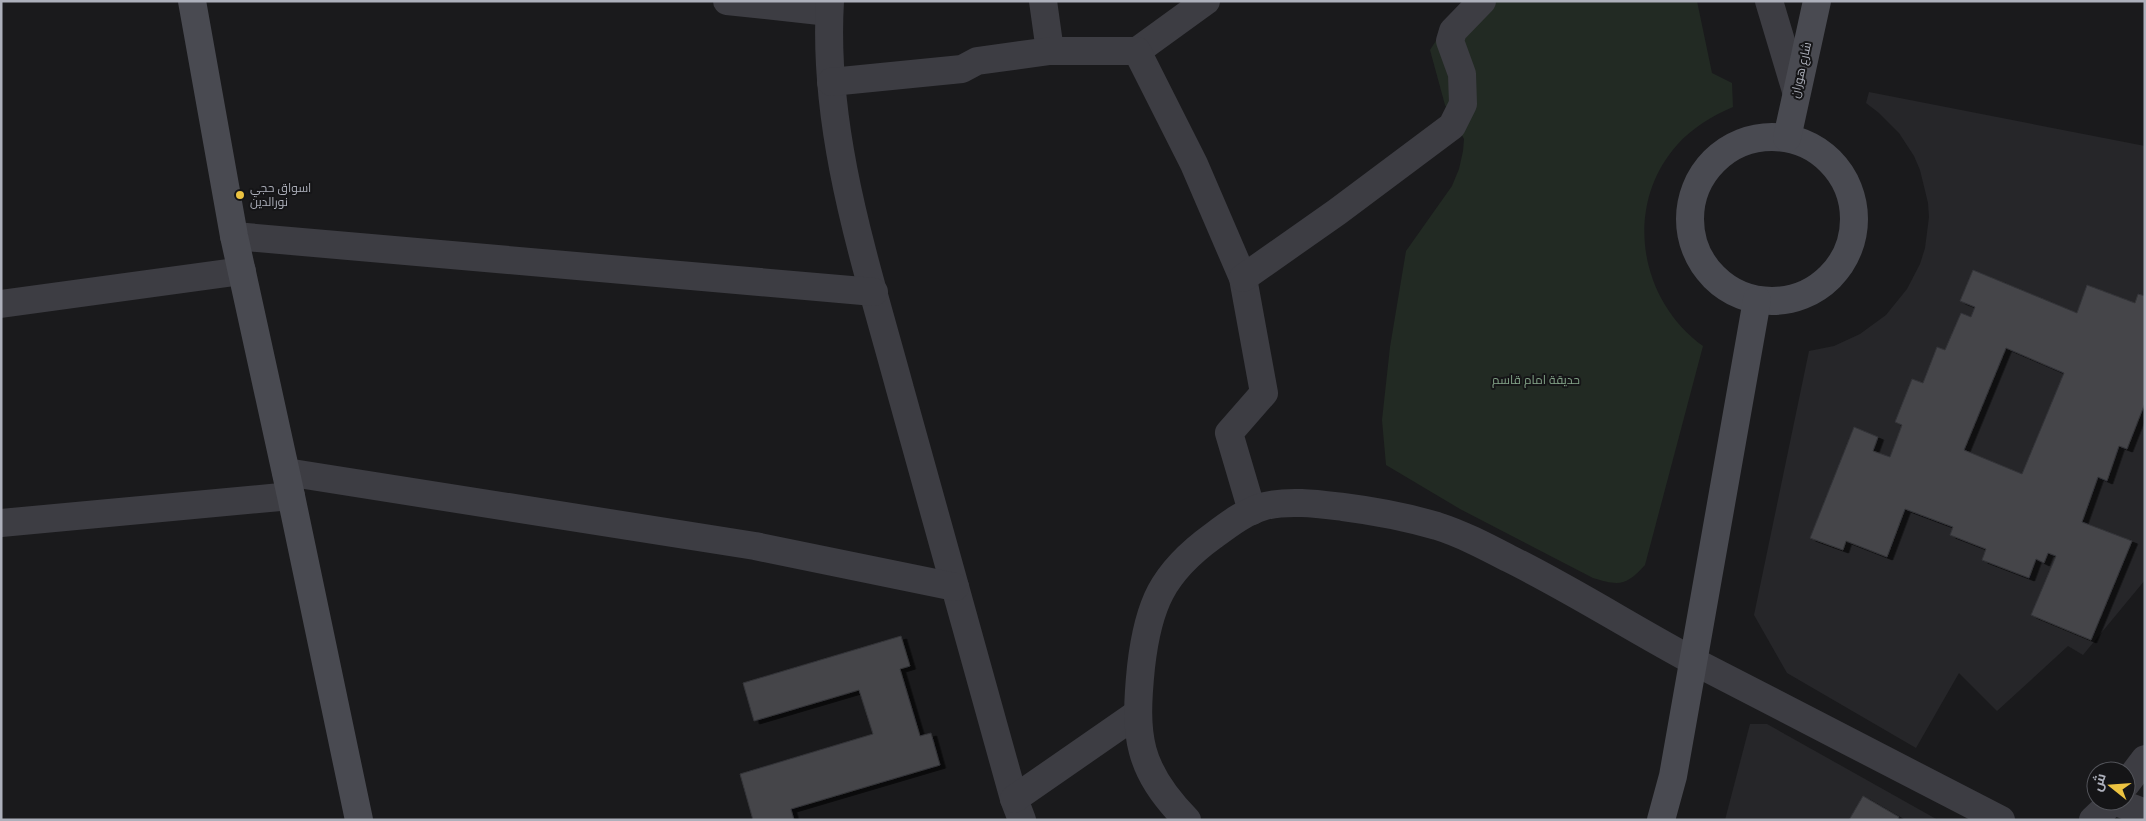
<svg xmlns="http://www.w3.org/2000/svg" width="2146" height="821" font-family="'Varela Round',Cairo,sans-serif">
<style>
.built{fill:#262629}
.green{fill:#222a23}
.building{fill:#444549;stroke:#343438;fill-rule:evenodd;filter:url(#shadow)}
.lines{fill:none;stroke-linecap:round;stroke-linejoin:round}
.street{stroke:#3d3d43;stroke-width:28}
.secondary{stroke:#494a51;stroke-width:28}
.poi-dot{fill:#ecc341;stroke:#151517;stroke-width:2}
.labels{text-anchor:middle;stroke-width:4;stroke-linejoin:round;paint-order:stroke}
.street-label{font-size:12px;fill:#adb0bb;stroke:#151517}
.poi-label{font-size:12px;fill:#adb0bb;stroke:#151517;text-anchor:start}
.park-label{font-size:12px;fill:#85a58a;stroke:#151517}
</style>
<defs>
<filter id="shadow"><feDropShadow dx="5.5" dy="3" stdDeviation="0" flood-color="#0009"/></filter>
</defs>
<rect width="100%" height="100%" fill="#1a1a1c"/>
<g class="built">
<path d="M1869,92L2145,146V580L2083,655L2068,646L1997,711L1959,673L1916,748L1787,673L1754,615L1809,351L1834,346L1860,334L1886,315L1907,289L1920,264L1925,248L1929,217L1928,203L1920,170L1914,156L1899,133L1879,113L1866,103Z"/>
<path d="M1750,724H1767L1938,820H1725Z"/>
</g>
<path class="green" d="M1465,1H1697L1712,73L1732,83L1733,107C1712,116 1692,128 1677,145C1623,206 1639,300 1703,346L1645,565C1626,586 1619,586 1593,578L1460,509L1386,465L1382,420L1390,347L1406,251L1452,186L1459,169L1463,151L1464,139L1445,105L1430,50L1453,14Z"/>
<g class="building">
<path d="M1973,270L2077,313L2087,285L2135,303L2138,294L2145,296V403L2127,449L2119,446L2107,481L2098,477L2082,522L2132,541L2091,640L2031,615L2056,556L2048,553L2044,563L2036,559L2029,578L1982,560L1986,549L1950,535L1953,527L1905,509L1887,557L1846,541L1843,550L1810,538L1854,427L1878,437L1873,451L1890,457L1902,425L1895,422L1912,379L1923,383L1937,347L1945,350L1961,313L1971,317L1975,307L1960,301ZM2006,348L2064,373L2022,474L1964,450Z"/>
<path d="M901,636L910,666L900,669L920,736L931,733L940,765L791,809L794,820H753L740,774L873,734L859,690L754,721L743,683Z"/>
<path d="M1863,796L1899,817L1897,820H1849Z"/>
</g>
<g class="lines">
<g class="street">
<path d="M727,1L829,12"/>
<path d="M830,1C822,134 866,263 900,389C938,526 976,663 1014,799L1022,820"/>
<path d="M1043,1L1050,51"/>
<path d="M1769,1L1796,91"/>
<path d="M1137,51L1206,1"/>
<path d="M831,82L962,69L977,61L1050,51H1137L1194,164L1243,278L1264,393L1229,433L1252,511"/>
<path d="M234,236L874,292"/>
<path d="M1243,278L1337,212L1452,126L1463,104L1462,74L1450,41L1453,31L1482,1"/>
<path d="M1,304L242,271"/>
<path d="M286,472L755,546L955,587"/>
<path d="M1,523L291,496"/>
<path d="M2126,784L2145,759"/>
<path d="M1014,799L1138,713"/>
<path d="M2114,801L2145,813"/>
<path d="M1187,820C1137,769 1134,736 1141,667C1148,605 1162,573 1213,536C1229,524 1246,511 1265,506C1290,500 1318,504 1343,507C1375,511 1406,517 1437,526C1462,534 1485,546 1508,558C1573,590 1633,629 1697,663C1798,716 1900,767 2001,820"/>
<path d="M2093,820L2113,801"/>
</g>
<g class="secondary">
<path d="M192,1L234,236L291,496L359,820"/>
<circle cx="1772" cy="219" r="82"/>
<path d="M1787,138L1817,1"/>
<path d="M1661,820L1673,776L1757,300"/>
</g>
</g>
<circle class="poi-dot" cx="240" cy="195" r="5"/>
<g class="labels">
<g class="street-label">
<text transform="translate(1801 70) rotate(-77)" y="4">شارع هوران</text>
</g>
<g class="poi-label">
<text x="250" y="192">اسواق حجي<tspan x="250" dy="14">نورالدين</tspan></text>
</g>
<g class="park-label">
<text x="1536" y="384">حديقة امام قاسم</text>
</g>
</g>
<rect width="2146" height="821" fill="none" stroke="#adb0bb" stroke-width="5"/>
<g transform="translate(2111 786) rotate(287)"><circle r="24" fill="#151517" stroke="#525359"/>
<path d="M0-4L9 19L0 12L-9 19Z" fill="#ecc341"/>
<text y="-8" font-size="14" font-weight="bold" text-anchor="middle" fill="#adb0bb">ش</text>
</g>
</svg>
